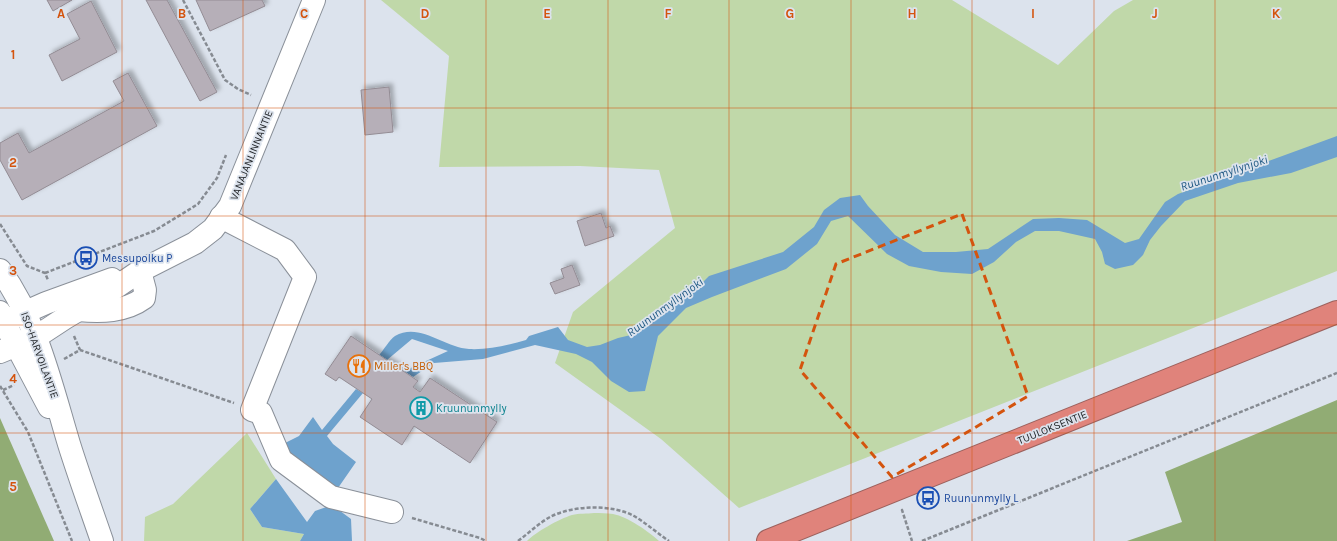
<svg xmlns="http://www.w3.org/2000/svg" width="1337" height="541" font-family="Karla,sans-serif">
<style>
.green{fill:#c0d8a9}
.forest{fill:#91ac74}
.water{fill:#6ea2cd}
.building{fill:#b6afb8;stroke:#938c94;filter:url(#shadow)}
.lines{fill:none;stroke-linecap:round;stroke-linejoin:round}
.minor-casing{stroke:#8a9099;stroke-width:24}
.highway-casing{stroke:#9c615d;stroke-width:24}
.path{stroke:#868b92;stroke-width:2.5;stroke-dasharray:4 2;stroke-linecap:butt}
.minor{stroke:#fff;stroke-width:22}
.highway{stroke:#e0837b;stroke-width:22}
.marked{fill:none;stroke:#d4540e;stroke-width:3;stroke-dasharray:8 5;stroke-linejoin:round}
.grid{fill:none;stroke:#d4540e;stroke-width:1;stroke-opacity:0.55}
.labels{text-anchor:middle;stroke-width:3.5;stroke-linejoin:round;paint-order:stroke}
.street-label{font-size:11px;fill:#1f2225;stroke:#dce3ed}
.transit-label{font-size:11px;fill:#164399;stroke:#dce3ed;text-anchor:start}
.food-label{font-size:11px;fill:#c56008;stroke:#dce3ed;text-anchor:start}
.culture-label{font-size:11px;fill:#0d838f;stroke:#dce3ed;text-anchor:start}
.water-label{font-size:12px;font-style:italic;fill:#1d5782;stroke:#dce3ed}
.grid-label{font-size:13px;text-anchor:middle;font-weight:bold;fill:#d4540e;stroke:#dce3ed;stroke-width:3.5;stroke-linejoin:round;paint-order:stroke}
</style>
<defs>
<filter id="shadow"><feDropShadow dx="3.5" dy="-3.5" stdDeviation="2" flood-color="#0004"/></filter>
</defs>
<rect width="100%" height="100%" fill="#dce3ed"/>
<g class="green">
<path d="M381,0H952L1058,65L1114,11L1133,0H1337V271L739,508L661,439L555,363L573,312L675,228L659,170L580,166L439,167L449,56Z"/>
<path d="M247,433L276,479L250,509L262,527L304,534L300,541H144L145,517L173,504Z"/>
<path d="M594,513C600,513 607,513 613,514C628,517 648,531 659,541H527C536,532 559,519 572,515C579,513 587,514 594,513Z"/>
</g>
<g class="forest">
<path d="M1337,400V541H1127L1182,522L1165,472Z"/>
<path d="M0,418L54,541H0Z"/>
</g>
<g class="water">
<path d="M1337,136V157L1291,173L1238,183L1185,201L1161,226L1150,240L1143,255L1133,265L1115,269L1105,264L1102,252L1095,239L1059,231H1035L1016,242L994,262L972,274L941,272L909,266L887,254L848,216L831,221L817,244L786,269L712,297L686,308L658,336L645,391L629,392L611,381L592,362L576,354L535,345L483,359L434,363L413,377L404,371L448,351L412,339L387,360L379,355C384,350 389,340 395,336C420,322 444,348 469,349C488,350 508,345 526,340L529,336L558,327L568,340L587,347L600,345L618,338L631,335L701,284L709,276L783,252L814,227L824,210L840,198L860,195L868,206L895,235L923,252H956L988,249L1033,219L1059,218L1087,220L1125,243L1139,239L1165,202L1178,194Z"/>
<path d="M356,389L363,393L327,436L333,444L356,462L338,488L286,451L285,443L299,436L313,417L322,430Z"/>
<path d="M276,479L307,522L315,511L332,505L351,519L352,541H300L304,534L262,527L250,509Z"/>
</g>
<g class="building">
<path d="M47,0H72L53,11Z"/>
<path d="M146,0H167L217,92L200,101Z"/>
<path d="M196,0H262L265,6L210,31Z"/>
<path d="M91,1L117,52L62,81L49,55L80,39L67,14Z"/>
<path d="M128,73L157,126L22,200L0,160V143L18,133L29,153L124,101L113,81Z"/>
<path d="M389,87L393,132L365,135L361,90Z"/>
<path d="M601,213L606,228L610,226L614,236L585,246L577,221Z"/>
<path d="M572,265L580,285L555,294L550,283L564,278L561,269Z"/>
<path d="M351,336L418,381L413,387L420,392L430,378L497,422L470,463L414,426L402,445L360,417L372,399L339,377L336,381L325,374Z"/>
</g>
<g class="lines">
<g class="minor-casing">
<g id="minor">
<path d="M221,217L285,250L305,277L252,410L261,413L281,460L331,497L392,512"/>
<path d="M0,270C37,321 51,384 69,444C79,476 91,509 102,541"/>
<path d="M78,310C101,312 125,312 144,298L145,290L140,271"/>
<path d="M0,312L4,322L49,407"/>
<path d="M12,318L46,303L112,279"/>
<path d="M0,352L36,337L65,318L112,290L140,271L195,243L213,229L230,206L314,0"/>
</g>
</g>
<g class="highway-casing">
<path id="highway" d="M768,541L1337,312"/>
</g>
<g class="path">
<path d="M183,0L225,80L238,89L251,95"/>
<path d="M0,224L27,266L45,273L48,280"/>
<path d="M45,273L154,231L182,214L198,204L217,178L226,155"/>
<path d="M74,336L80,350"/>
<path d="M64,359L80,350L234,403"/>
<path d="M0,386L28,432L72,541"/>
<path d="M3,390L14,385"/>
<path d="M903,510H902L912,541"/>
<path d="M412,518L480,538L486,541"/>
<path d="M518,541C529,533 539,523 550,517C573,505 612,504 634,516C646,523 657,533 669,541"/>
<path d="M922,541L1337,373"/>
</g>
<use href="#minor" class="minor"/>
<use href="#highway" class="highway"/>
</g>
<path class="marked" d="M962,214L1028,396L892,477L800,370L836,264Z"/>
<path class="grid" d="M122,0V541M243,0V541M365,0V541M486,0V541M608,0V541M729,0V541M851,0V541M972,0V541M1094,0V541M1215,0V541M0,108H1337M0,216H1337M0,325H1337M0,433H1337"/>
<defs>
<g id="bus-ring" transform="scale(1.15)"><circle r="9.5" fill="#dce3ed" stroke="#1a4fb4" stroke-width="1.5"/><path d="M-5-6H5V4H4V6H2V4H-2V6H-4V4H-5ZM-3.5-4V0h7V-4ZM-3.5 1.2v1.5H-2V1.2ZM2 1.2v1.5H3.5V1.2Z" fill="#1a4fb4"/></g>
<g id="restaurant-ring" transform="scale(1.15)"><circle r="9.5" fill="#dce3ed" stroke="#e8710a" stroke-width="1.5"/><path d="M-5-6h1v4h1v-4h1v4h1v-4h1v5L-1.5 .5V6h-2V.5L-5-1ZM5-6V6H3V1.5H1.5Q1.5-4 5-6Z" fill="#e8710a"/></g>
<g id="building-ring" transform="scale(1.15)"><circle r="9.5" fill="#dce3ed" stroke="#0f9aa8" stroke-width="1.5"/><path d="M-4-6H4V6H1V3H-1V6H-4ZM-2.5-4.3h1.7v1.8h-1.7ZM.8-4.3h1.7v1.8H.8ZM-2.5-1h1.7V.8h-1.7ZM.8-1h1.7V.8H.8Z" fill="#0f9aa8"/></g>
</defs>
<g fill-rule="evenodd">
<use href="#bus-ring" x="86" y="258"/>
<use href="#restaurant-ring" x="359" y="366"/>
<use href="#building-ring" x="421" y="408"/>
<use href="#bus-ring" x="928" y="498"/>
</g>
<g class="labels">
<g class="street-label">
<text transform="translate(251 155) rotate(-68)" y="4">VANAJANLINNANTIE</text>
<text transform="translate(40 355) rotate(70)" y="4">ISO-HARVOILANTIE</text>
<text transform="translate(1052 427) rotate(-22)" y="4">TUULOKSENTIE</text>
</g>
<g class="transit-label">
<text x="102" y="262">Messupolku P</text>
<text x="944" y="502">Ruununmylly L</text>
</g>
<g class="food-label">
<text x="374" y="370">Miller's BBQ</text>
</g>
<g class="culture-label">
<text x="436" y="412">Kruununmylly</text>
</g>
<g class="water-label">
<text transform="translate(1224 173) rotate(-18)" y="4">Ruununmyllynjoki</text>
<text transform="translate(665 307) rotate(-36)" y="4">Ruununmyllynjoki</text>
</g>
</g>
<g class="grid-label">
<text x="61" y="18">A</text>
<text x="182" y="18">B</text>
<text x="304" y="18">C</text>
<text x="425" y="18">D</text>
<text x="547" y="18">E</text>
<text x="668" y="18">F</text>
<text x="790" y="18">G</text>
<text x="912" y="18">H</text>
<text x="1033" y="18">I</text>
<text x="1155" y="18">J</text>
<text x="1276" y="18">K</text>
<text x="13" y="59">1</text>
<text x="13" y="167">2</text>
<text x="13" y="275">3</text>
<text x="13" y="383">4</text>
<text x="13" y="491">5</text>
</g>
</svg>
